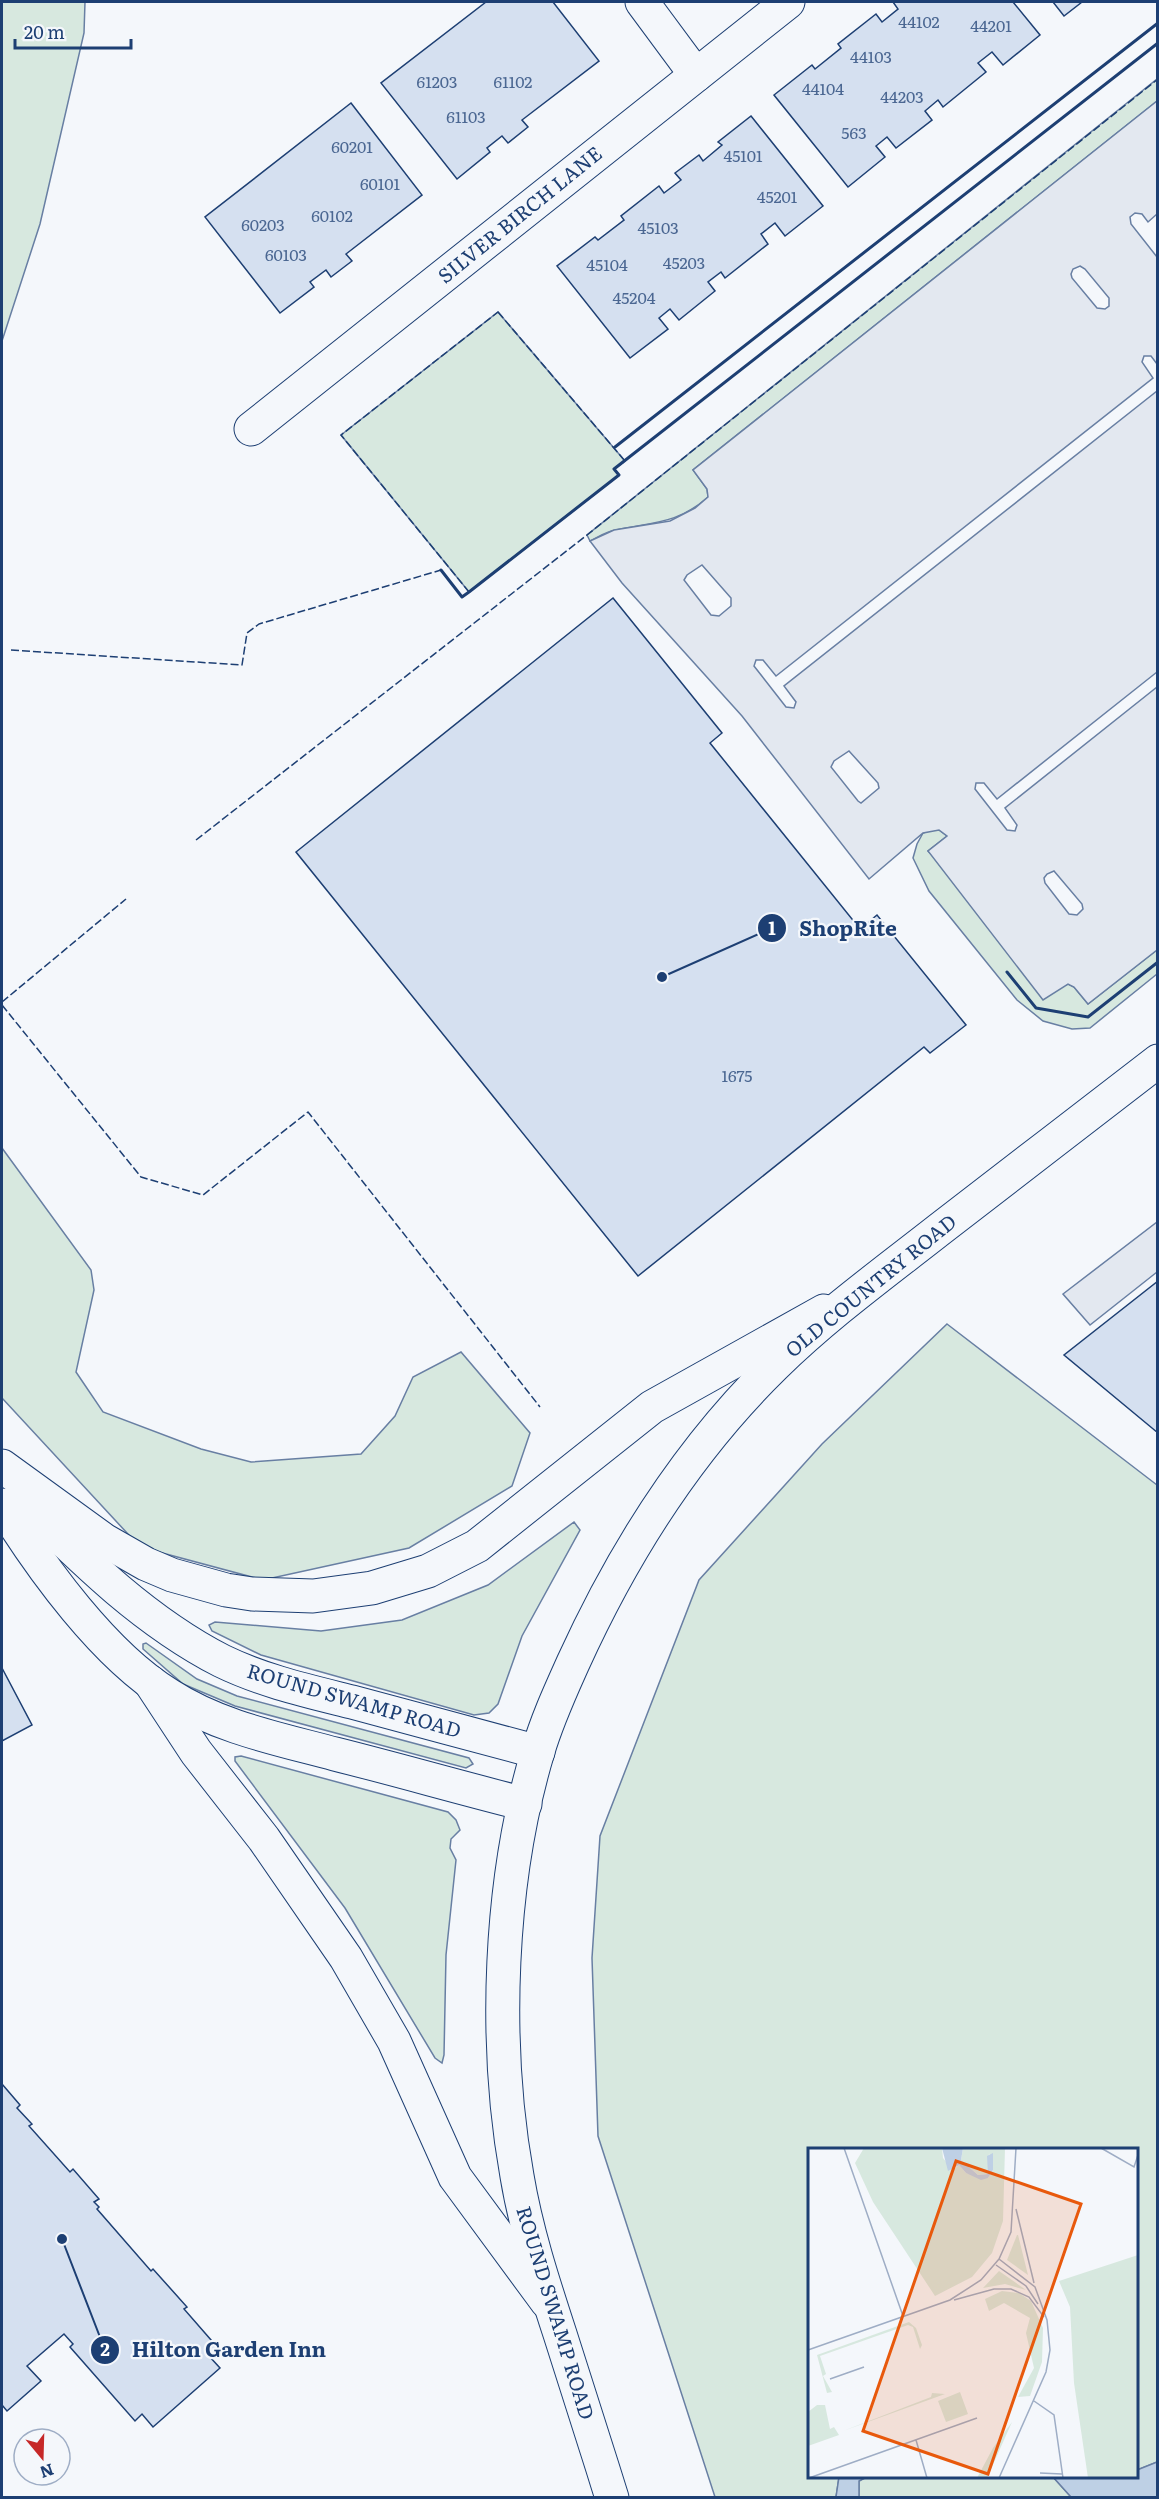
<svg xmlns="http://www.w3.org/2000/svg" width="1159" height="2499" font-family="Literata,serif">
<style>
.green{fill:#d7e8df;stroke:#687fa3;stroke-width:1.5}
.parking{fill:#e3e8f0;stroke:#687fa3;stroke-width:1.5;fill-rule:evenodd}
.water{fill:#bed0e5;stroke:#687fa3;stroke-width:1.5}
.building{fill:#d5e0f0;stroke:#1d3f73;stroke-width:1.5}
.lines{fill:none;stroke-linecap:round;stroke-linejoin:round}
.street-casing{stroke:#1d3f73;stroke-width:35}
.secondary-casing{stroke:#1d3f73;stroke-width:35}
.primary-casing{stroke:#1d3f73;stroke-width:35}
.street{stroke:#f4f7fb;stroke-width:33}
.secondary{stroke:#f4f7fb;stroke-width:33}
.primary{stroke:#f4f7fb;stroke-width:33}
.fence{stroke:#1d3f73;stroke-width:1.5;stroke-dasharray:8 3;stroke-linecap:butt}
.wall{stroke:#1d3f73;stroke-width:3}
.labels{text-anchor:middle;stroke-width:4.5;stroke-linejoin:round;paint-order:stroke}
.number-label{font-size:16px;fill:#4b6792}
.street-label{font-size:20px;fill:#1d3f73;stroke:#f4f7fb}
.inset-road{fill:none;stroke:#9eadc5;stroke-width:1.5}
.view{fill:#e8590c;fill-opacity:0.15;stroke:#e8590c;stroke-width:3}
.inset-edge{fill:none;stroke:#1d3f73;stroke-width:3}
.leader{fill:none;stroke:#1d3f73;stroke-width:2}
.callout-dot{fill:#1d3f73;stroke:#f4f7fb;stroke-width:2}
.mark-label{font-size:18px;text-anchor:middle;font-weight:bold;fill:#fff}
.callout-label{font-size:21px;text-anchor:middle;font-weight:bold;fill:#1d3f73;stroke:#f4f7fb;stroke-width:4.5;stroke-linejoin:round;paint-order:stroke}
</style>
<rect width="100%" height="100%" fill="#f4f7fb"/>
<g class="green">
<path d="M2,2H85L84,33L40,224L2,341Z"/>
<path d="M1157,79V101L693,470L707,489L708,497C678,524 653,522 616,530C607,531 598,537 590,541L587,535Z"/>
<path d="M498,312L625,461L614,469L619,475L469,592L341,435Z"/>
<path d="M932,830H939L947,836L928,851L1063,986L1068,984L1074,987L1088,1004L1157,950V974L1090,1028L1072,1029L1043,1021L1017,1000L929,891L913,858L917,844L923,833Z"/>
<path d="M2,1148L91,1270L94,1290L76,1372L103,1412L201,1449L251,1462L361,1454L395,1416L413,1377L461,1352L530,1433L512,1486L409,1548L263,1580L140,1547L2,1398Z"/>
<path d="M947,1324L1157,1485V2462L1137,2470L1136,2150H810V2476L839,2477L836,2497H715L598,2136L592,1958L600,1836L699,1580L822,1444Z"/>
<path d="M574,1522L580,1530L522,1636L498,1704L489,1713L474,1715L261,1655L212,1631L209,1625L215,1622L321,1631L402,1620L488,1585Z"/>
<path d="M146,1643L197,1679L237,1696L469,1758L473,1764L466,1768L235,1706L183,1684L143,1649V1644Z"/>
<path d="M241,1756L448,1812L456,1820L460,1830L451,1839L450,1848L456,1860L446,1955L444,2055L442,2063L435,2058L345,1908L235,1761V1757Z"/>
<path d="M867,2476L1053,2477L1071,2497H859V2481Z"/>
</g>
<g class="parking">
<path d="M1157,101V214L1148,222L1142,214L1135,213L1130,217L1131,224L1157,257V364L1151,356H1144L1142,362L1153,378L776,676L763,660H756L754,666L786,707L794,708L796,702L784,686L1157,391V672L997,799L984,783H976L975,789L1007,830L1015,831L1017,825L1005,808L1157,687V950L1088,1004L1074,987L1068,984L1043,1000L928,851L947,836L939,830L923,833L869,879L742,716L622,583L590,541L614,530L670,521L695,508L708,497L707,489L693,470ZM1080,266L1085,269L1109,298V306L1105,309L1097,308L1072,278L1071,274L1073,269ZM702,565L731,598V606L719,616L711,615L684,580L687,575ZM849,751L878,783L879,788L861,803L858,801L831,767L834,761ZM1054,871L1082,904L1083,909L1077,915L1069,914L1045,883L1044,878L1047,874Z"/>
<path d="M1157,1222V1272L1090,1325L1063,1294Z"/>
</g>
<g class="water">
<path d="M1157,2462V2497H1071L1053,2477L1136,2476L1137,2470Z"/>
<path d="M839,2477H867L859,2481V2497H836Z"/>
</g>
<g class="building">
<path d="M486,2H553L599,61L522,120L528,127L508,143L502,136L487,148L490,152L457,179L381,83Z"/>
<path d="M893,2H1013L1040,35L1003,65L992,52L978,63L986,72L943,107L938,100L925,111L932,120L896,148L887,137L876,146L885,157L848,187L774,95L812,65L815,69L841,48L838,44L876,14L882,22L898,9Z"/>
<path d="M1053,2H1082L1064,16Z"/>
<path d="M351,103L422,195L346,254L352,261L331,277L326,270L310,282L314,287L280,313L205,217Z"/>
<path d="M751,116L823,206L785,236L775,223L761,234L768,244L725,278L721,272L708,282L715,291L679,320L670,309L659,318L668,329L630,358L557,266L595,237L598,240L624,220L621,216L659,186L664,193L681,180L675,173L699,155L703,161L722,145L718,142Z"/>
<path d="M613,598L722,733L710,743L860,929L877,915L966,1025L930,1053L924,1047L638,1276L296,852Z"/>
<path d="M1158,1281V1433L1064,1355Z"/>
<path d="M2,1668L32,1725L2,1741Z"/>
<path d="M2,2084L20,2105L17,2108L32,2124L29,2126L70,2172L73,2169L99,2199L94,2202L99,2207L97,2209L151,2271L153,2269L187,2307L184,2309L218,2348L209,2356L220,2368L153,2427L142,2414L135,2421L70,2347L73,2344L64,2334L27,2366L41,2381L7,2411L2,2405Z"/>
</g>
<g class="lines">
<g class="street-casing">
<g id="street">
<path d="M642,2L696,75"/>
<path d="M251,429L788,2"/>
</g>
</g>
<g class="secondary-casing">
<g id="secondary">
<path d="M2,1466L104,1540L146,1564L172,1575L226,1590L252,1594L313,1596L372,1588L428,1571L477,1546L652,1407L824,1311"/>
<path d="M20,1498C82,1559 144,1621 222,1661C263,1681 308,1691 352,1702C414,1719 476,1735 538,1752"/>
<path d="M2,1505C42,1569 104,1655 169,1695C218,1727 279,1739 335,1754C399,1770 461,1788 525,1804"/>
<path d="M150,1682L196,1752L264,1839L346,1958L394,2041L455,2177L547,2302"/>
</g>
</g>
<g class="primary-casing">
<path id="primary" d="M612,2498C595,2443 577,2388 560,2334C543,2282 526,2230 517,2176C493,2042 499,1881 538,1751C547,1720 560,1692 573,1663C623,1553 688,1450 774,1366C826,1315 884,1273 940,1229C1013,1173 1085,1117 1158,1061"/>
</g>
<use href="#street" class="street"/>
<use href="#secondary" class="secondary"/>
<use href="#primary" class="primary"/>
<g class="fence">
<path d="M498,312L625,461L614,469L619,475L469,592L341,435Z"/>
<path d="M11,650L242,665L247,633L259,624L441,570"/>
<path d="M196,840L587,535L1158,79"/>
<path d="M2,1002L126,899"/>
<path d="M2,1005L141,1177L203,1195L308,1112L540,1407"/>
</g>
<g class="wall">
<path d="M615,447L1158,23"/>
<path d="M441,570L462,597L469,592L619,475L614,469L1158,43"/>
<path d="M1007,972L1036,1008L1088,1017L1158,962"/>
</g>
</g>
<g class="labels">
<g class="number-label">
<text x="919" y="28">44102</text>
<text x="991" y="32">44201</text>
<text x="871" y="63">44103</text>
<text x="437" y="88">61203</text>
<text x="513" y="88">61102</text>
<text x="823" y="95">44104</text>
<text x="902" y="103">44203</text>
<text x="466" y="123">61103</text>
<text x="854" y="139">563</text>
<text x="352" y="153">60201</text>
<text x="743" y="162">45101</text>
<text x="380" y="190">60101</text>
<text x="777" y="203">45201</text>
<text x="332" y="222">60102</text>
<text x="263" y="231">60203</text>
<text x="658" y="234">45103</text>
<text x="286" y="261">60103</text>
<text x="684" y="269">45203</text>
<text x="607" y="271">45104</text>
<text x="634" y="304">45204</text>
<text x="737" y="1082">1675</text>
</g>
<g class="street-label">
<text transform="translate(520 215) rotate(-39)" y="7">SILVER BIRCH LANE</text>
<text transform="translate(871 1286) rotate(-39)" y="7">OLD COUNTRY ROAD</text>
<text transform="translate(354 1701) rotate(16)" y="7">ROUND SWAMP ROAD</text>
<text transform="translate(555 2313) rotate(73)" y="7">ROUND SWAMP ROAD</text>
</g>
</g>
<g transform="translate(808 2148)">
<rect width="330" height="330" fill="#f4f7fb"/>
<path d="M56,0H134L135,10L145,22L151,17L158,25L180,30L185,22L181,5L180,26L170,27L153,12L155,0H197L195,73L184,105L164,129L127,148L65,54L47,15ZM209,87H210L220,127L199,112ZM330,107V330H280L266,235L262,159L251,133ZM191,123L218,142L197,136L175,140ZM194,143L211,145L223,153L235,180L234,214L222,248L210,249L226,220L218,185L222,170L196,155L181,163L177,151ZM101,174L108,180L114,197L112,201L105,179L100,177L12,208L18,226L15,228L24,244L19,245L9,207ZM152,244L160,266L138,274L130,253ZM124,245L137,246L35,283L123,249ZM9,257H17L22,281L26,279L31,287L0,298V264ZM204,274L179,330H169L185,300Z" fill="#d7e8df"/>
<path d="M134,0H155L153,12L170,27L180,26L179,8L185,5V22L180,30L173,32L158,25L151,17L140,23Z" fill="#bed0e5"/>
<path class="inset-road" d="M36,0L95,168M293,0L326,19L330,7M208,61L226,135M191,111L227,139L239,172L242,202L238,224L191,330M188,117L218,138L230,156M146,152L186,141H203L221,149L236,169M0,202L142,152L173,132L191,111L203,84L208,0M22,231L56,219M226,253L246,267L255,330M108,292L119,330M232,325L254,326M1,330L169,270"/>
<path class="view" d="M148,13L273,56L180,326L55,283Z"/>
<rect width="330" height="330" class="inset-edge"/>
</g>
<path class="leader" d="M662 977L772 928M62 2239L105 2350"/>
<g class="callout-dot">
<circle cx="662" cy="977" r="6"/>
<circle cx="62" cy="2239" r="6"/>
<circle cx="772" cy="928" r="15"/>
<circle cx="105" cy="2350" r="15"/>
</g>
<g class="mark-label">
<text x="772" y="935">1</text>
<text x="105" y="2356">2</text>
</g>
<g class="callout-label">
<text x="848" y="936">ShopRite</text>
<text x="229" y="2357">Hilton Garden Inn</text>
</g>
<rect width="1159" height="2499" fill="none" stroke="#1d3f73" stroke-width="6"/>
<g transform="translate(42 2457) rotate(161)"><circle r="28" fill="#f4f7fb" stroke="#9eadc5" stroke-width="1.5"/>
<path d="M0-4.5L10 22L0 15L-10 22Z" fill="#c62828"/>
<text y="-9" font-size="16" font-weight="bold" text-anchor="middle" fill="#1d3f73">N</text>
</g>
<path d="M15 39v9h116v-9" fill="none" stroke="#1d3f73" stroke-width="3"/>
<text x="24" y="39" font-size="18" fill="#1d3f73" stroke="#f4f7fb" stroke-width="4.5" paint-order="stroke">20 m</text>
</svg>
